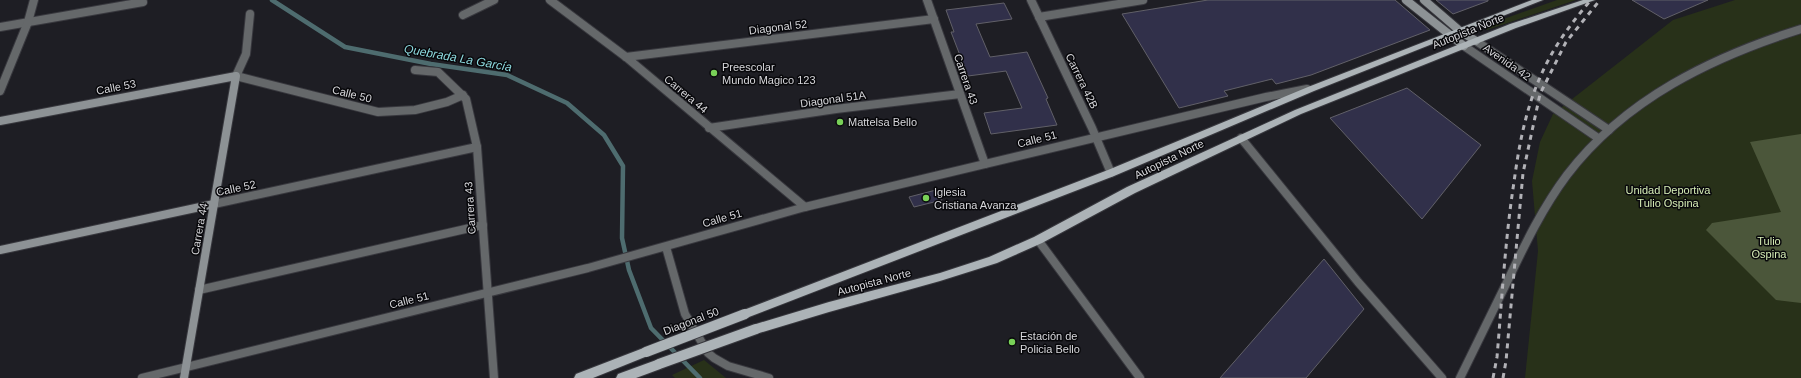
<svg xmlns="http://www.w3.org/2000/svg" width="1801" height="378" font-family="Helvetica,sans-serif">
<style>
.green{fill:#283119}
.forest{fill:#4b563a}
.lines{fill:none;stroke-linecap:round;stroke-linejoin:round}
.stream{stroke:#4e6c6f;stroke-width:4.5}
.building{fill:#31304a;stroke:#616068}
.street-casing{stroke:#38383e;stroke-width:10}
.secondary-casing{stroke:#38383e;stroke-width:10}
.primary-casing{stroke:#38383e;stroke-width:2}
.street{stroke:#65686a;stroke-width:8}
.secondary{stroke:#8d9295;stroke-width:8}
.primary{fill:#acb3b7;fill-rule:evenodd}
.rail{stroke:#b2b2b7;stroke-width:3;stroke-dasharray:5 5;stroke-linecap:butt}
.primary-bridge-casing{stroke:#38383e;stroke-width:12;stroke-linecap:butt}
.primary-bridge{stroke:#acb3b7;stroke-width:10}
.poi-dot{fill:#79d158;stroke:#08080b;stroke-width:1.5}
.labels{text-anchor:middle;stroke-width:3;stroke-linejoin:round;paint-order:stroke}
.street-label{font-size:11px;fill:#d7d7db;stroke:#08080b}
.poi-label{font-size:11px;fill:#d7d7db;stroke:#08080b;text-anchor:start}
.park-label{font-size:11px;fill:#d6edb6;stroke:#08080b}
.water-label{font-size:12px;font-style:italic;fill:#8ddadf;stroke:#08080b}
</style>
<rect width="100%" height="100%" fill="#1e1e24"/>
<g class="green">
<path d="M1557,0H1576L1487,30L1481,27Z"/>
<path d="M1735,0H1801V378H1525L1538,251L1532,181L1540,142L1553,114L1673,20Z"/>
<path d="M704,360L726,378H675L672,375Z"/>
</g>
<path class="forest" d="M1801,134V303L1776,300L1706,230L1712,223L1781,212L1750,142Z"/>
<g class="lines">
<path class="stream" d="M272,0L345,47L431,64L507,75L567,103L604,135L623,166L622,238L629,270L651,328L700,378"/>
</g>
<g class="building">
<path d="M1208,0H1395L1430,30L1311,75L1276,84L1272,79L1224,91L1228,96L1179,108L1122,14Z"/>
<path d="M1436,0H1488V1L1453,14Z"/>
<path d="M1632,0H1708L1664,19Z"/>
<path d="M1004,3L1012,19L976,24L990,57L1027,52L1048,98L1046,99L1057,125L991,134L984,113L1022,108L1006,71L968,76L951,32H954L946,10Z"/>
<path d="M1407,88L1481,145L1422,219L1330,118Z"/>
<path d="M936,190L942,200L914,207L909,197Z"/>
<path d="M1324,259L1364,309L1306,378H1220Z"/>
</g>
<g class="lines">
<g class="street-casing">
<g id="street">
<path d="M550,0L626,57L805,207"/>
<path d="M927,0L985,164"/>
<path d="M1031,0L1092,128L1111,173"/>
<path d="M250,14L246,54L236,76L378,112L415,110L447,102L463,95"/>
<path d="M463,15L494,0"/>
<path d="M1039,17L1143,0"/>
<path d="M0,27L143,2"/>
<path d="M1476,41L1609,130"/>
<path d="M1464,46L1598,138"/>
<path d="M626,57L934,19"/>
<path d="M415,70L438,72L466,99L477,147L494,378"/>
<path d="M0,91L28,22L34,0"/>
<path d="M709,128L836,109L960,94"/>
<path d="M1241,138L1358,282L1442,378"/>
<path d="M214,204L477,147"/>
<path d="M1038,240L1140,378"/>
<path d="M666,247L685,314L708,353L714,358L728,366L769,378"/>
<path d="M199,290L483,225"/>
<path d="M142,378L588,268L805,207L1266,97L1307,89"/>
<path d="M1460,378C1476,345 1492,313 1508,280C1525,244 1543,207 1567,175C1625,99 1712,57 1801,29"/>
</g>
</g>
<g class="secondary-casing">
<g id="secondary">
<path d="M1406,0L1464,46"/>
<path d="M1424,0L1460,31L1476,41"/>
<path d="M0,121L236,76L184,378"/>
<path d="M0,250L214,204"/>
</g>
</g>
<g class="primary-casing">
<g id="primary">
<path d="M1532,0H1543L1314,91L1114,176L749,317L745,319L741,317L739,314L741,311L1108,170L1308,87Z"/>
<path d="M1583,0H1595L1516,28L1301,114L1135,193L1042,243L997,263L940,281L829,312L756,334L752,332L750,329L752,326L756,324L829,302L940,273L989,257L1034,237L1127,187L1295,110L1510,24Z"/>
<path d="M646,347L650,349L652,352L650,355L593,378H574L576,374Z"/>
<path d="M659,359L663,360L665,364L663,368L636,378H616L618,374Z"/>
</g>
</g>
<use href="#street" class="street"/>
<use href="#secondary" class="secondary"/>
<use href="#primary" class="primary"/>
<g class="rail">
<path d="M1493,378L1497,357C1502,299 1505,240 1514,182C1519,145 1526,107 1542,73C1554,46 1572,22 1591,0"/>
<path d="M1503,378L1506,361L1523,173L1540,94L1566,42L1600,0"/>
</g>
<g class="primary-bridge-casing">
<g id="primary-bridge">
<path d="M646,352L745,314"/>
<path d="M659,364L756,329"/>
</g>
</g>
<use href="#primary-bridge" class="primary-bridge"/>
</g>
<g class="poi-dot">
<circle cx="714" cy="73" r="4"/>
<circle cx="840" cy="122" r="4"/>
<circle cx="926" cy="198" r="4"/>
<circle cx="1012" cy="342" r="4"/>
</g>
<g class="labels">
<g class="street-label">
<text transform="translate(778 27) rotate(-7)" y="4">Diagonal 52</text>
<text transform="translate(1468 31) rotate(-22)" y="4">Autopista Norte</text>
<text transform="translate(1507 62) rotate(35)" y="4">Avenida 42</text>
<text transform="translate(966 79) rotate(71)" y="4">Carrera 43</text>
<text transform="translate(1082 81) rotate(64)" y="4">Carrera 42B</text>
<text transform="translate(116 87) rotate(-11)" y="4">Calle 53</text>
<text transform="translate(352 94) rotate(14)" y="4">Calle 50</text>
<text transform="translate(686 94) rotate(40)" y="4">Carrera 44</text>
<text transform="translate(833 99) rotate(-8)" y="4">Diagonal 51A</text>
<text transform="translate(1037 139) rotate(-14)" y="4">Calle 51</text>
<text transform="translate(1169 159) rotate(-26)" y="4">Autopista Norte</text>
<text transform="translate(236 188) rotate(-12)" y="4">Calle 52</text>
<text transform="translate(470 208) rotate(-94)" y="4">Carrera 43</text>
<text transform="translate(722 218) rotate(-16)" y="4">Calle 51</text>
<text transform="translate(199 229) rotate(-80)" y="4">Carrera 44</text>
<text transform="translate(874 282) rotate(-15)" y="4">Autopista Norte</text>
<text transform="translate(409 300) rotate(-14)" y="4">Calle 51</text>
<text transform="translate(691 321) rotate(-21)" y="4">Diagonal 50</text>
</g>
<g class="poi-label">
<text x="722" y="71">Preescolar<tspan x="722" dy="13">Mundo Magico 123</tspan></text>
<text x="848" y="126">Mattelsa Bello</text>
<text x="934" y="196">Iglesia<tspan x="934" dy="13">Cristiana Avanza</tspan></text>
<text x="1020" y="340">Estación de<tspan x="1020" dy="13">Policia Bello</tspan></text>
</g>
<g class="park-label">
<text x="1668" y="194">Unidad Deportiva<tspan x="1668" dy="13">Tulio Ospina</tspan></text>
<text x="1769" y="245">Tulio<tspan x="1769" dy="13">Ospina</tspan></text>
</g>
<g class="water-label">
<text transform="translate(458 58) rotate(10)" y="4">Quebrada La García</text>
</g>
</g>
</svg>
